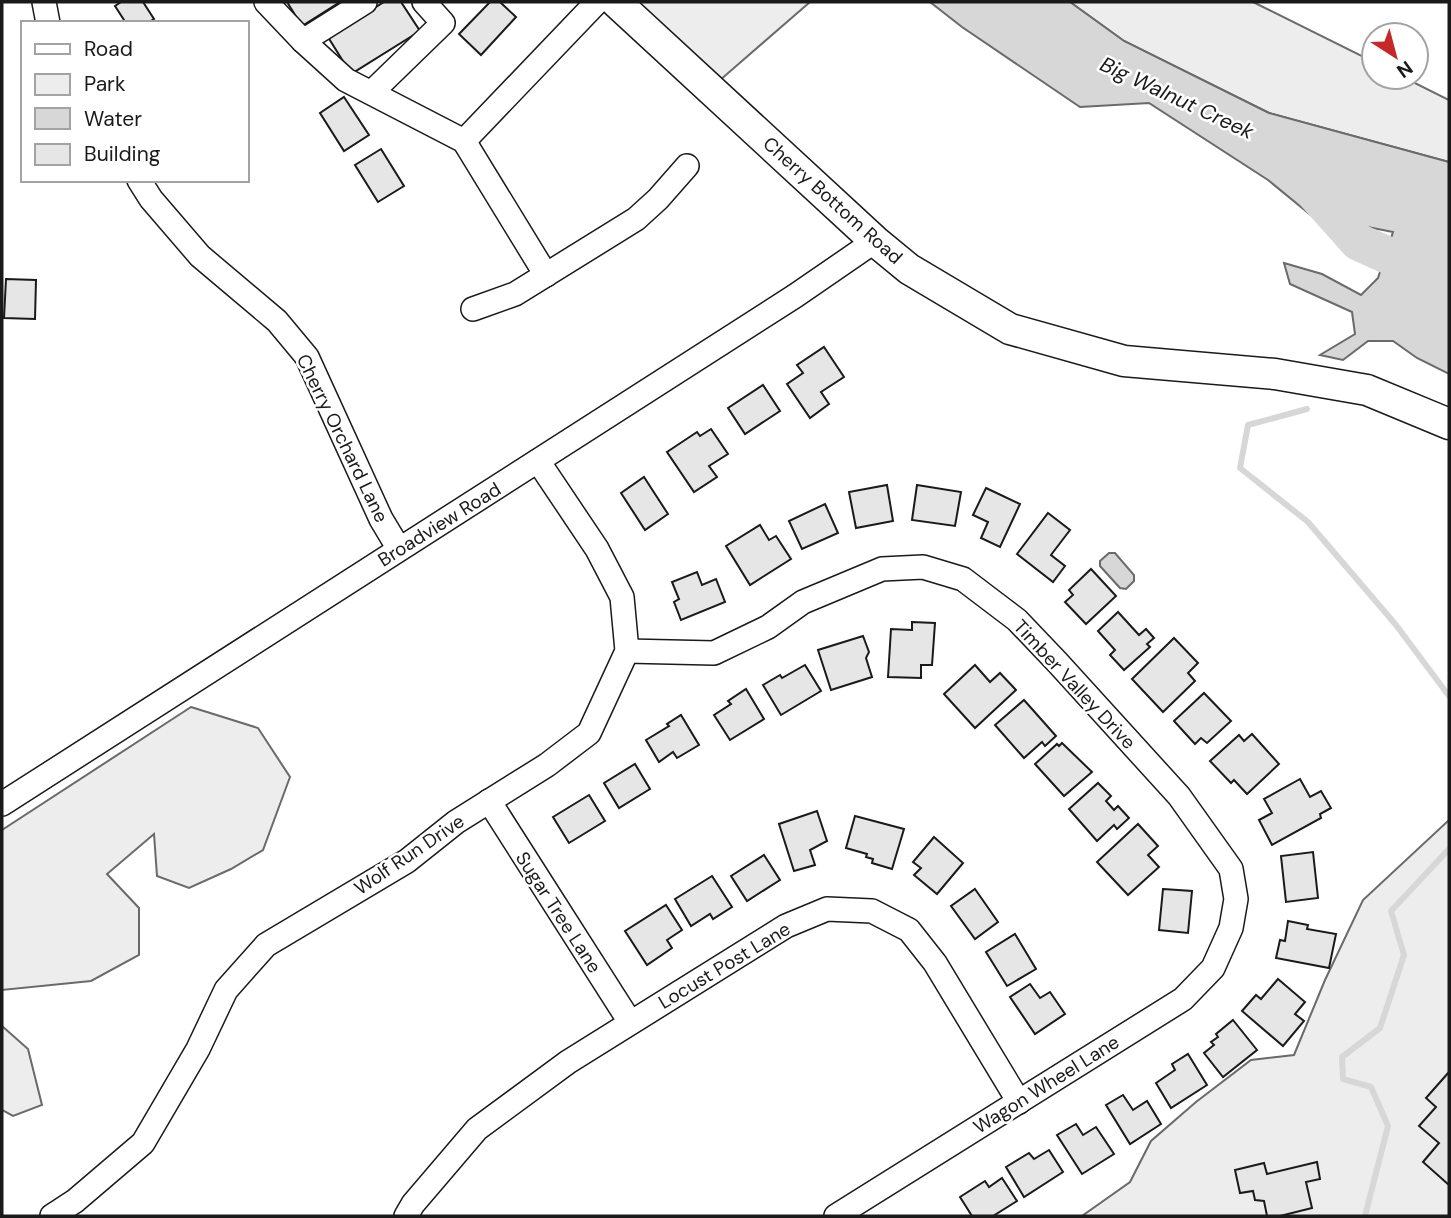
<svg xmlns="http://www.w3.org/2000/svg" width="1451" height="1218" font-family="'DM Sans',sans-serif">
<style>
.green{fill:#ededed;stroke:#6a6a6a;stroke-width:2}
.water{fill:#d7d7d7;stroke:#6a6a6a;stroke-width:2}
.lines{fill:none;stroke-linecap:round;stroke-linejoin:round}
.stream{stroke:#d7d7d7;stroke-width:6}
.river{stroke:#d7d7d7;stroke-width:37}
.building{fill:#e6e6e6;stroke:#1a1a1a;stroke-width:2}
.minor-casing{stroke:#1a1a1a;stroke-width:26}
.major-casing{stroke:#1a1a1a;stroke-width:33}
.minor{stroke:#fff;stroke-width:23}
.major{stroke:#fff;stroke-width:30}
.labels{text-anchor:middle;stroke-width:5;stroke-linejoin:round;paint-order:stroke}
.street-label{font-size:19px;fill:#1a1a1a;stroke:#fff}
.water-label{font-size:21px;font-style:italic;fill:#1a1a1a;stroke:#fff}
</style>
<rect width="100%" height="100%" fill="#fff"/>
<g class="green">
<path d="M635,2H810L719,81Z"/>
<path d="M1070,2H1253L1374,62V77H1403L1449,100V162L1269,113L1124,41Z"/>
<path d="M191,707L258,728L290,777L263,850L231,869L189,888L157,876L154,834L107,874L139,908V955L91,981L2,990V830Z"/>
<path d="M1449,820V1216H1082L1130,1182L1151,1141L1196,1102L1251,1060L1294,1055L1325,980L1363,900Z"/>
<path d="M2,1026L28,1049L42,1105L13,1116L2,1110Z"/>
</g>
<g class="water">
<path d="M930,2H1070L1124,41L1269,113L1449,162V374L1417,358L1393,341H1368L1343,360L1320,355L1355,334L1352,312L1290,284L1284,263L1322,274L1361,295L1378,278L1393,232L1312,216L1268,180L1149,103L1080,107L962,27Z"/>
<path d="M1109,553H1115L1134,575V581L1126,589L1120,588L1100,566V561Z"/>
</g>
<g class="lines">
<g class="stream">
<path d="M1307,409L1248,425L1240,468L1308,522L1396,625L1449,696"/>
<path d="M1365,1216L1388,1126L1371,1087L1343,1079L1342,1057L1380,1028L1404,955L1391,911L1449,849"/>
</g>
<path class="river" d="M1308,186L1358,242L1416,268L1449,279"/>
</g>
<g class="building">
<path d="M121,2H143L154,19L147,23H126L115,6Z"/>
<path d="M287,2H340L302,26Z"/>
<path d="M384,2H401L420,31L351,74L328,37Z"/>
<path d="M490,2H500L516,17L481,55L459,34Z"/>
<path d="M344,97L369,135L344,151L320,113Z"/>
<path d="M381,149L404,186L378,202L355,165Z"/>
<path d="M6,279L36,280L35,319L4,318Z"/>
<path d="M824,347L844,377L821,392L829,404L810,418L787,384L803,373L797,365Z"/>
<path d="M763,385L780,411L745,434L728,408Z"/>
<path d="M711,429L728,454L709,466L717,477L694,492L667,452L697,432L700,436Z"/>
<path d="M644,477L668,514L645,530L621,493Z"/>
<path d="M887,485L893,521L856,528L849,492Z"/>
<path d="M917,485L961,492L955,526L912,520Z"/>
<path d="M986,488L1020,504L1000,547L981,538L988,522L973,515Z"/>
<path d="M825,504L838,533L802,549L789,521Z"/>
<path d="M1048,513L1070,530L1051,555L1065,566L1053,582L1017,554Z"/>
<path d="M760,525L769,540L776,536L791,559L750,585L726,546Z"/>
<path d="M1091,569L1116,596L1086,624L1065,602L1073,595L1069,590Z"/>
<path d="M697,572L702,585L716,579L725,602L681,620L674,602L679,599L672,582Z"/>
<path d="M1118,612L1139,635L1146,629L1154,638L1147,644L1150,647L1124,670L1110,655L1115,650L1098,631Z"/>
<path d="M912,622L935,623L932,665H921V678L888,677L891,629L912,630Z"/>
<path d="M863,636L869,652L866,658L872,677L831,690L818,650Z"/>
<path d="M1174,638L1198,663L1188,673L1195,681L1163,712L1132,679Z"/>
<path d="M805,665L821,691L781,715L763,685L780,675L782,678Z"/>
<path d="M975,665L990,682L1000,673L1016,690L975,728L944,694Z"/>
<path d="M746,689L764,719L730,740L714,715L731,704L728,701Z"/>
<path d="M1204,693L1231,721L1207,743L1201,738L1195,744L1174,721Z"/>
<path d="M1024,700L1056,736L1045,746L1042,742L1024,758L995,725Z"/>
<path d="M681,715L699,745L677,758L673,752L659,762L646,740L669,726L667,724Z"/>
<path d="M1252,734L1279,764L1247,794L1234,780L1231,783L1210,761L1239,735L1244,741Z"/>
<path d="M1062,743L1092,772L1064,796L1035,764L1057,744L1059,746Z"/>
<path d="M635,764L650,789L619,808L604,783Z"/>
<path d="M1300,779L1310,797L1321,791L1331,808L1320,814L1321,818L1272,845L1259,820L1272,813L1264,799Z"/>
<path d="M1098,783L1111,796L1106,801L1114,810L1118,806L1129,818L1117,829L1114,825L1097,841L1069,809Z"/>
<path d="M589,795L605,821L569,843L553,817Z"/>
<path d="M817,811L827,841L810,850L815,865L794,871L779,824Z"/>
<path d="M855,816L904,829L892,869L872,863L873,859L866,857L867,854L846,848Z"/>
<path d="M1138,824L1158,846L1148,855L1159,867L1128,895L1097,862Z"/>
<path d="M934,837L963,863L937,894L914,875L921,868L913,862Z"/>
<path d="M1313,852L1318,898L1286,902L1281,856Z"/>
<path d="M764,855L780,880L747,901L731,876Z"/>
<path d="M712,876L732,907L713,919L710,914L691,926L675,899Z"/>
<path d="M975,889L998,922L975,939L951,906Z"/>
<path d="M1163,889L1192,891L1188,933L1159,930Z"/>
<path d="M666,905L682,930L667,940L672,948L647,965L625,931Z"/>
<path d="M1288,921L1308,925L1307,929L1336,934L1329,968L1276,958L1280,940L1285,941Z"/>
<path d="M1015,934L1036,969L1007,986L986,952Z"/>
<path d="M1278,979L1305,1002L1295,1014L1304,1021L1283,1046L1242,1011L1256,995L1261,999Z"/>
<path d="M1030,984L1040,998L1050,992L1065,1014L1035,1034L1010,997Z"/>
<path d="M1233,1020L1257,1050L1223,1077L1204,1053L1214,1045L1211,1042L1218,1037L1216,1034Z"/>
<path d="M1188,1054L1207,1085L1171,1108L1156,1083L1175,1070L1172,1064Z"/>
<path d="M1449,1072V1185L1423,1162L1439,1143L1419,1126L1436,1107L1426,1098Z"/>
<path d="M1123,1095L1133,1110L1147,1101L1161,1124L1130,1144L1106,1105Z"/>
<path d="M1076,1124L1083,1135L1096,1127L1114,1154L1082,1174L1057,1135Z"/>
<path d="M1049,1150L1063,1172L1024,1197L1006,1167L1029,1153L1034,1159Z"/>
<path d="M1317,1162L1320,1179L1306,1182L1312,1208L1280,1216H1267L1264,1201L1255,1200L1253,1191L1240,1193L1235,1170L1264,1163L1267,1174Z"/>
<path d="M1002,1178L1017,1201L993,1216H972L960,1197L985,1181L989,1187Z"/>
</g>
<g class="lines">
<g class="minor-casing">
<g id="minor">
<path d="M44,2L48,23"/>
<path d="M266,2L303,41L346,80L464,141L546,275"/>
<path d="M303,41L365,2"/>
<path d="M372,92L443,23L424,2"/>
<path d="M464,141L597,2"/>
<path d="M139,180L151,199L200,256L277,321L307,357L381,519L399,549"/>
<path d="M473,309L515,294L636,219L658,199L687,166"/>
<path d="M627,651L714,653L768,627L803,602L882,569L923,567L963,579L1017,620L1058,663L1179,796L1231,869L1236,899L1231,928L1213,968L1183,999L836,1216"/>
<path d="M489,801L630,1022"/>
<path d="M2,804L795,296L875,241"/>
<path d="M52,1216L75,1201L143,1143L198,1049L226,990L266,945L407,861L456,822L547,765L589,733L627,651L622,597L597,549L538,461"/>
<path d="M406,1216L413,1204L477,1129L568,1062L786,926L827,909L872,911L909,930L935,963L1019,1102"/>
</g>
</g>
<g class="major-casing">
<path id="major" d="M616,2L875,241L909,269L1010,329L1124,361L1275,374L1367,390L1449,424"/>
</g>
<use href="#minor" class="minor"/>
<use href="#major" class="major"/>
</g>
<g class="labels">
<g class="street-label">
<text transform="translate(833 200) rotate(42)" y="7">Cherry Bottom Road</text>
<text transform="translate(343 438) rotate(64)" y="7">Cherry Orchard Lane</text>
<text transform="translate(439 524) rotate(-32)" y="7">Broadview Road</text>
<text transform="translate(1075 684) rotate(47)" y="7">Timber Valley Drive</text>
<text transform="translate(409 854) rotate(-34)" y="7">Wolf Run Drive</text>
<text transform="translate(559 912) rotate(57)" y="7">Sugar Tree Lane</text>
<text transform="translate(724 965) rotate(-31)" y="7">Locust Post Lane</text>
<text transform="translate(1046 1084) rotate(-32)" y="7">Wagon Wheel Lane</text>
</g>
<g class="water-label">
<text transform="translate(1177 98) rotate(25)" y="7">Big Walnut Creek</text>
</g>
</g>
<rect width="1451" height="1218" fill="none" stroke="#1a1a1a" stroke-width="7"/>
<rect x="21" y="21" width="228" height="161" fill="#ffffff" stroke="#a3a3a3" stroke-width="2"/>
<rect x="35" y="44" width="35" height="10" fill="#ffffff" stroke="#a3a3a3" stroke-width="2"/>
<text x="84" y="56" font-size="21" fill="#1a1a1a">Road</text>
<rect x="35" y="74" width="35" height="21" fill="#ededed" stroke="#a3a3a3" stroke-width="2"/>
<text x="84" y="91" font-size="21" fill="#1a1a1a">Park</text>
<rect x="35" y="108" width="35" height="21" fill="#d7d7d7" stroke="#a3a3a3" stroke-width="2"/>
<text x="84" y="126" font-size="21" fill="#1a1a1a">Water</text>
<rect x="35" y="144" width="35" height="21" fill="#e6e6e6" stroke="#a3a3a3" stroke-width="2"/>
<text x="84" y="161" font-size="21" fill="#1a1a1a">Building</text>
<g transform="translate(1395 56) rotate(144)"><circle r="33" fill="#ffffff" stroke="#a3a3a3" stroke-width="2"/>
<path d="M0-5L12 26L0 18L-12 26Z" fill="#c62828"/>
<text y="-10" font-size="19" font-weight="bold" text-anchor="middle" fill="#1a1a1a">N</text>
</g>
</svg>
